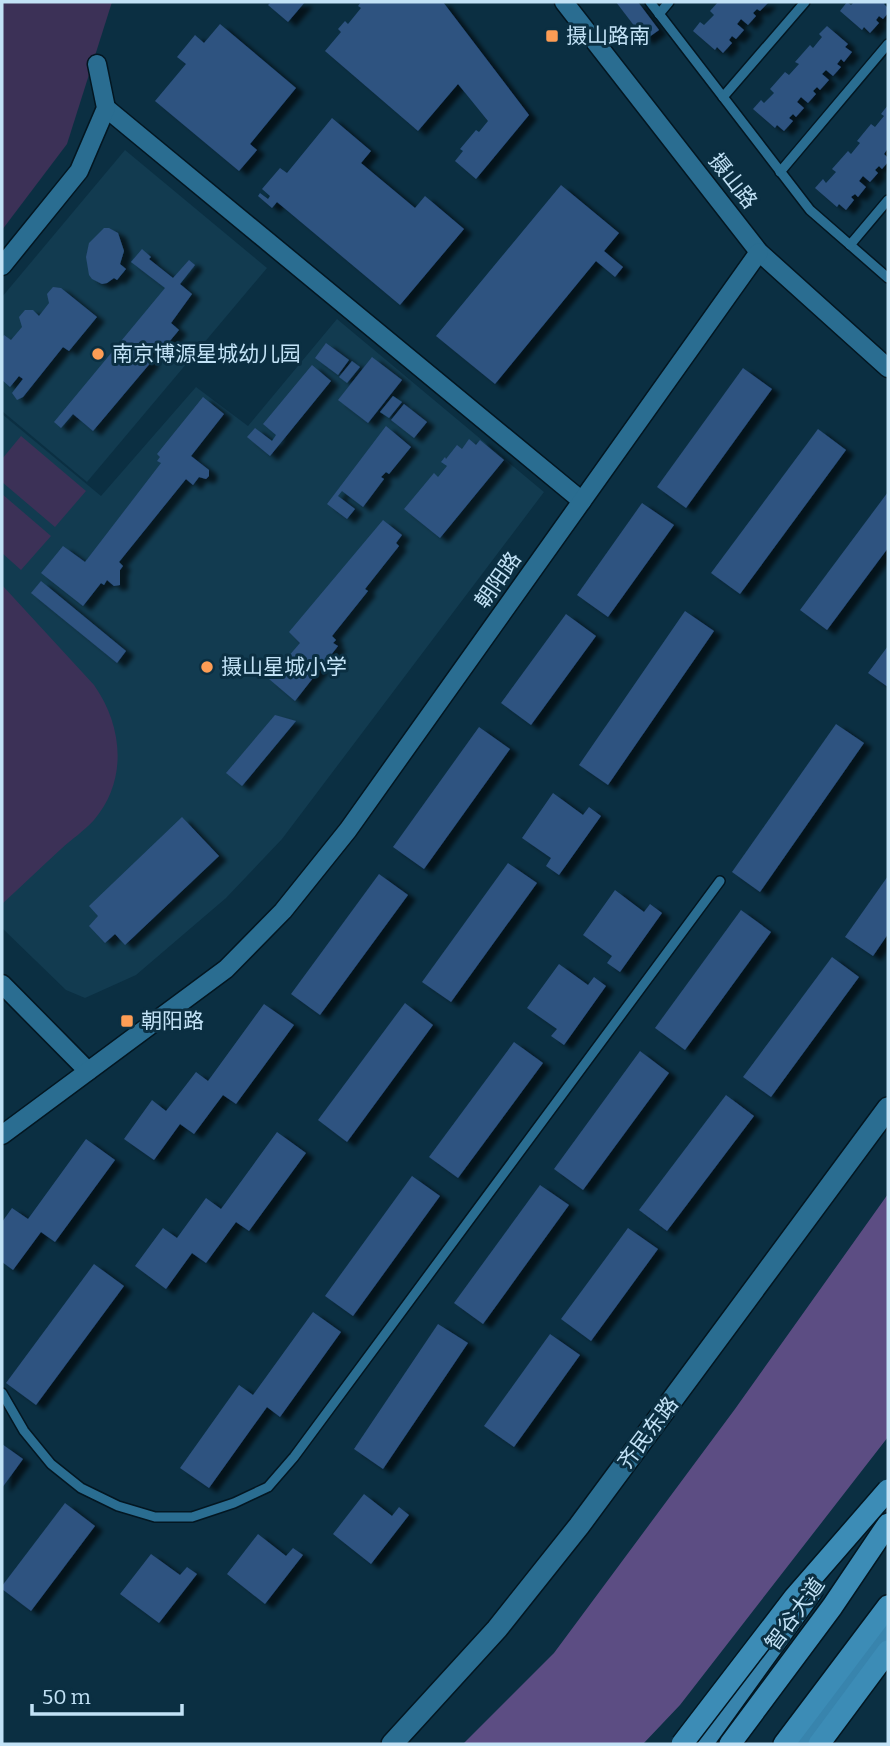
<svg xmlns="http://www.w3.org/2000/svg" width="890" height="1746" font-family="Bitter,'Noto Sans SC',serif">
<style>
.built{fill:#123b50}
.green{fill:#3c3157}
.forest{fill:#5c4d83}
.building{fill:#2e5280;filter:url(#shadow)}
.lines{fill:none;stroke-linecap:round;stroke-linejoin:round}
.service-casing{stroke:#031621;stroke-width:12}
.minor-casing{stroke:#031621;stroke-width:21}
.tertiary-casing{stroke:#031621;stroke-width:24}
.primary-casing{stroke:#031621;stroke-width:24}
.trunk-casing{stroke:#031621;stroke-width:24}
.service{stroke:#2a6d91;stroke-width:9}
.minor{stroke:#2a6d91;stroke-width:18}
.tertiary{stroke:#2a6d91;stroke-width:21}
.primary{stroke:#3884ad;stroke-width:21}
.trunk{stroke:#3c8cb6;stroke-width:21}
.trunk-bridge-casing{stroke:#031621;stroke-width:24;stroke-linecap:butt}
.trunk-bridge{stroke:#3c8cb6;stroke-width:21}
.poi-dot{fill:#fd9d55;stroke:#0b2f42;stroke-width:2.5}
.labels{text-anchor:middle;stroke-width:6;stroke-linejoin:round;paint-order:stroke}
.poi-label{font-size:21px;fill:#c2e2f6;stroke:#0b2f42;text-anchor:start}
.street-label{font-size:21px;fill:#c2e2f6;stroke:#0b2f42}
</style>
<defs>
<filter id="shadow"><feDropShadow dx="8" dy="4.5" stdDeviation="2" flood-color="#0009"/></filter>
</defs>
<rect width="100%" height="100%" fill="#0b2f42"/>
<g class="built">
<path d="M125,150L267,268L87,482L2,411V297Z"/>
<path d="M337,319L544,492L282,839L226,898L136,975L85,998L66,990L2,928V414L101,496L196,387L248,426Z"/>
</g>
<g class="green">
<path d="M2,2H112L67,144L2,230Z"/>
<path d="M21,436L86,491L55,527L2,482V459Z"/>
<path d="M2,494L51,536L21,570L2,553Z"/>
<path d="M2,585L94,685C123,726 128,780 94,820C84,831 72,839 61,849C41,867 22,886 2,904Z"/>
</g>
<path class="forest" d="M888,1194V1437L680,1705L643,1744H463L554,1653L735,1409Z"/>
<g class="building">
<path d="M271,2H305L288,22L268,5Z"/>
<path d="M361,2H443L529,115L476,179L455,161L463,151L460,149L476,130L479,132L488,121L458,84L418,131L325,51L341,32L338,29L345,21L348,24L361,8L358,6Z"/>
<path d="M616,2H638L659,30L645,40Z"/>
<path d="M718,2H769L760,11L757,9L753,13L756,16L748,25L741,19L737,24L744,30L736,39L732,36L729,40L732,43L723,53L717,47L715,50L693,31L700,22L704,25L714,15L710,11Z"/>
<path d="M847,2L851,5L854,2H886L884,4L888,8V13L883,19L879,16L876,20L879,23L870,33L864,27L862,30L840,11Z"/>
<path d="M220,24L296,88L250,144L257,150L239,171L155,101L186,64L177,57L195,35L204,43Z"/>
<path d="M827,26L848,44L845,47L852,52L844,62L841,59L837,64L841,67L833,76L826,70L822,74L829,80L820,90L817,87L813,91L816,94L808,103L801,97L797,102L804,108L796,117L793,114L789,118L793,121L784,131L777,125L775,128L753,109L761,100L764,103L774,93L770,89L785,72L789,75L799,64L795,62L810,45L813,48L822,37L819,34Z"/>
<path d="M888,105V148L884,154L888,158V162L882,169L879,166L875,170L878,173L870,182L863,176L859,181L866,187L858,197L855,194L851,197L854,200L846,210L839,204L837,207L815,188L823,179L826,183L836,172L832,169L848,151L851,154L860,143L857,141L871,124L875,127L884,116L881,114Z"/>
<path d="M332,118L371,151L361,163L415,208L425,196L464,229L400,305L277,202L272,208L258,196L260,193L268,199L270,196L262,189L280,168L287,173Z"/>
<path d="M561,185L619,233L604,251L623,267L615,277L596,261L495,384L436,336Z"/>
<path d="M104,228H109L118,233L124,251L120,264L126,269L117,280L114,278L107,283L102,284L92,279L89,275L86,257L89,243Z"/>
<path d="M142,249L151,257L149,259L173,278L189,260L195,265L180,284L192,294L171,323L179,330L159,354L151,348L144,355L152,361L93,431L73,414L61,428L54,422L165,288L131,262Z"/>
<path d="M53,287L61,288L97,317L69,351L63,347L23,397L17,400L12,393L23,379L19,376L10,387L2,380V338L4,335L11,340L22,327L19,317L25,310H33L39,316L49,303L47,294Z"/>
<path d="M326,343L349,360L338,375L315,358Z"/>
<path d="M372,357L402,380L368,423L338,400Z"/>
<path d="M352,361L360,367L347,383L339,377Z"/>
<path d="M312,365L331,381L270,456L247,437L255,428L272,441L276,435L263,424Z"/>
<path d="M743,368L772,389L686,508L657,487Z"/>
<path d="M393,396L402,402L389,418L380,412Z"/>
<path d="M203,397L224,414L191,456L209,470V476L206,479L199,477L193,485L186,479L119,562L123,566L120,570V585L114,586L107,580L104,585L101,583L83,606L41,573L63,546L85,562L161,463L157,461L160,457L157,454Z"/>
<path d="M404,404L427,422L414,438L391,420Z"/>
<path d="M386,426L411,447L389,474L386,472L381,477L384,479L363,507L342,491L338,496L355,509L347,519L327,504Z"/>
<path d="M818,429L846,450L740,594L711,573Z"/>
<path d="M469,439L476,445L480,440L504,460L440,538L404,509L434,473L438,477L447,466L441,462L445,457L446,459L457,445L462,449Z"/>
<path d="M888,492V548L827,630L800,610Z"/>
<path d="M642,503L674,525L608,617L577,595Z"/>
<path d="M383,520L402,535L396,543L399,546L365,589L368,591L332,636L336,640L333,643L338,646L295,701L269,679L300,643L289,632Z"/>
<path d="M41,581L126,651L117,663L31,593Z"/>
<path d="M685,611L714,631L608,785L579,765Z"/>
<path d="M566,614L596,636L531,725L501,703Z"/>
<path d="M888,646V687L868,673Z"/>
<path d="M275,715L296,721L242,786L226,773Z"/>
<path d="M836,724L864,743L760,892L732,872Z"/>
<path d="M479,727L510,749L424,869L393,847Z"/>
<path d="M553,793L583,815L589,807L601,816L559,875L546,866L551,858L522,838Z"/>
<path d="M182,817L219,856L125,945L115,934L105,943L89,926L98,916L89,906Z"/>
<path d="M508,863L537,883L451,1002L422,982Z"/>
<path d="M379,874L408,895L320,1015L291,994Z"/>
<path d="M888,876V934L873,956L845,937Z"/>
<path d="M615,890L644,912L650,904L662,913L620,972L607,963L612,956L583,935Z"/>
<path d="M741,910L771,932L685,1050L655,1028Z"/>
<path d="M832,957L859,977L771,1097L743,1077Z"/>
<path d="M559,964L588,985L594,977L606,986L564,1045L551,1036L557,1029L527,1008Z"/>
<path d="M405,1003L433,1025L347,1142L318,1120Z"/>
<path d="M264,1004L294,1025L236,1104L223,1095L194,1134L180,1124L154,1160L124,1139L152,1100L166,1111L196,1072L208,1081Z"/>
<path d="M514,1042L543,1063L458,1178L429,1157Z"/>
<path d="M640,1051L669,1073L583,1190L554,1169Z"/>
<path d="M726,1095L754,1116L667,1231L639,1210Z"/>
<path d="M277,1132L306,1153L249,1231L236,1222L206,1263L192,1253L166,1289L135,1266L163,1228L177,1238L206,1198L221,1209Z"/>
<path d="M86,1139L115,1160L55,1242L41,1232L13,1270L2,1262V1222L12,1208L28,1219Z"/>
<path d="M412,1176L440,1196L353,1316L325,1296Z"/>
<path d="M540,1185L569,1205L483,1324L454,1303Z"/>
<path d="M628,1228L658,1249L591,1341L561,1319Z"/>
<path d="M94,1264L124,1286L36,1405L6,1383Z"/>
<path d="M313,1312L341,1332L280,1417L267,1407L209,1488L180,1468L239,1385L253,1395Z"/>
<path d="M438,1324L468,1343L383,1469L354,1449Z"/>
<path d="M550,1334L580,1355L514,1447L484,1426Z"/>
<path d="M2,1444L23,1459L2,1488Z"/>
<path d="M364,1494L392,1516L399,1507L409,1515L371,1564L333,1534Z"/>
<path d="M65,1503L95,1526L31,1611L2,1589V1586Z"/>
<path d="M258,1534L286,1556L293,1548L303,1555L265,1604L227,1574Z"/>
<path d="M151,1554L180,1575L187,1567L197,1574L159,1623L120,1594Z"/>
</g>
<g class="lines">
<g class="service-casing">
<g id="service">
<path d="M650,2L810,210L888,278"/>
<path d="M659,14L669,2"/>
<path d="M723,97L805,2"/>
<path d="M780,172L888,44"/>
<path d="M850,245L888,200"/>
<path d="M2,1393L24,1431L51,1464L81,1488L118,1506L155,1517H192L234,1503L268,1487L294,1457L720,881"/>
</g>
</g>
<g class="minor-casing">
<g id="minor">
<path d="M564,2L759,252L888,368"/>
<path d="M106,108L582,501"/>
<path d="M2,266L79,171L106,108L97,64"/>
<path d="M2,984L88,1071"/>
<path d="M2,1135L226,969L283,911L348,830L759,252"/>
</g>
</g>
<g class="tertiary-casing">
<path id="tertiary" d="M392,1744L497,1629L579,1526L888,1108"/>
</g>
<g class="primary-casing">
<g id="primary">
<path d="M702,1744L812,1591"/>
<path d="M802,1744L888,1628"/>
</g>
</g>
<g class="trunk-casing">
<g id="trunk">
<path d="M730,1744L832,1607L888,1524"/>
<path d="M784,1744L888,1606"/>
<path d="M819,1744L888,1651"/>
</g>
</g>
<use href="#service" class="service"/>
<use href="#minor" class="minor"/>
<use href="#tertiary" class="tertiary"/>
<use href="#primary" class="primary"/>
<use href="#trunk" class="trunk"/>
<g class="trunk-bridge-casing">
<path id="trunk-bridge" d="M682,1744L794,1598L888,1490"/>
</g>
<use href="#trunk-bridge" class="trunk-bridge"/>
</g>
<g class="poi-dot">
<rect x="545" y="29" width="14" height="14" rx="3.5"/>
<circle cx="98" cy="354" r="7"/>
<circle cx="207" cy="667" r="7"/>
<rect x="120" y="1014" width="14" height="14" rx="3.5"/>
</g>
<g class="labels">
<g class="poi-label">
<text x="566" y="43">摄山路南</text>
<text x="112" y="361">南京博源星城幼儿园</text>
<text x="221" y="674">摄山星城小学</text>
<text x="141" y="1028">朝阳路</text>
</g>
<g class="street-label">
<text transform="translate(733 181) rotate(52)" y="7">摄山路</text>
<text transform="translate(498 580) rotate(-55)" y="7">朝阳路</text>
<text transform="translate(648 1433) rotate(-53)" y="7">齐民东路</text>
<text transform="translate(795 1614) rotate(-54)" y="7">智谷大道</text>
</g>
</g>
<rect width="890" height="1746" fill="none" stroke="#c2e2f6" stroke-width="7"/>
<path d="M32 1704v10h150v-10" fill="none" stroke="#c2e2f6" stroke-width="3.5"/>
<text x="42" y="1704" font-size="21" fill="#c2e2f6" stroke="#0b2f42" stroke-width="5" paint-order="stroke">50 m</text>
</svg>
